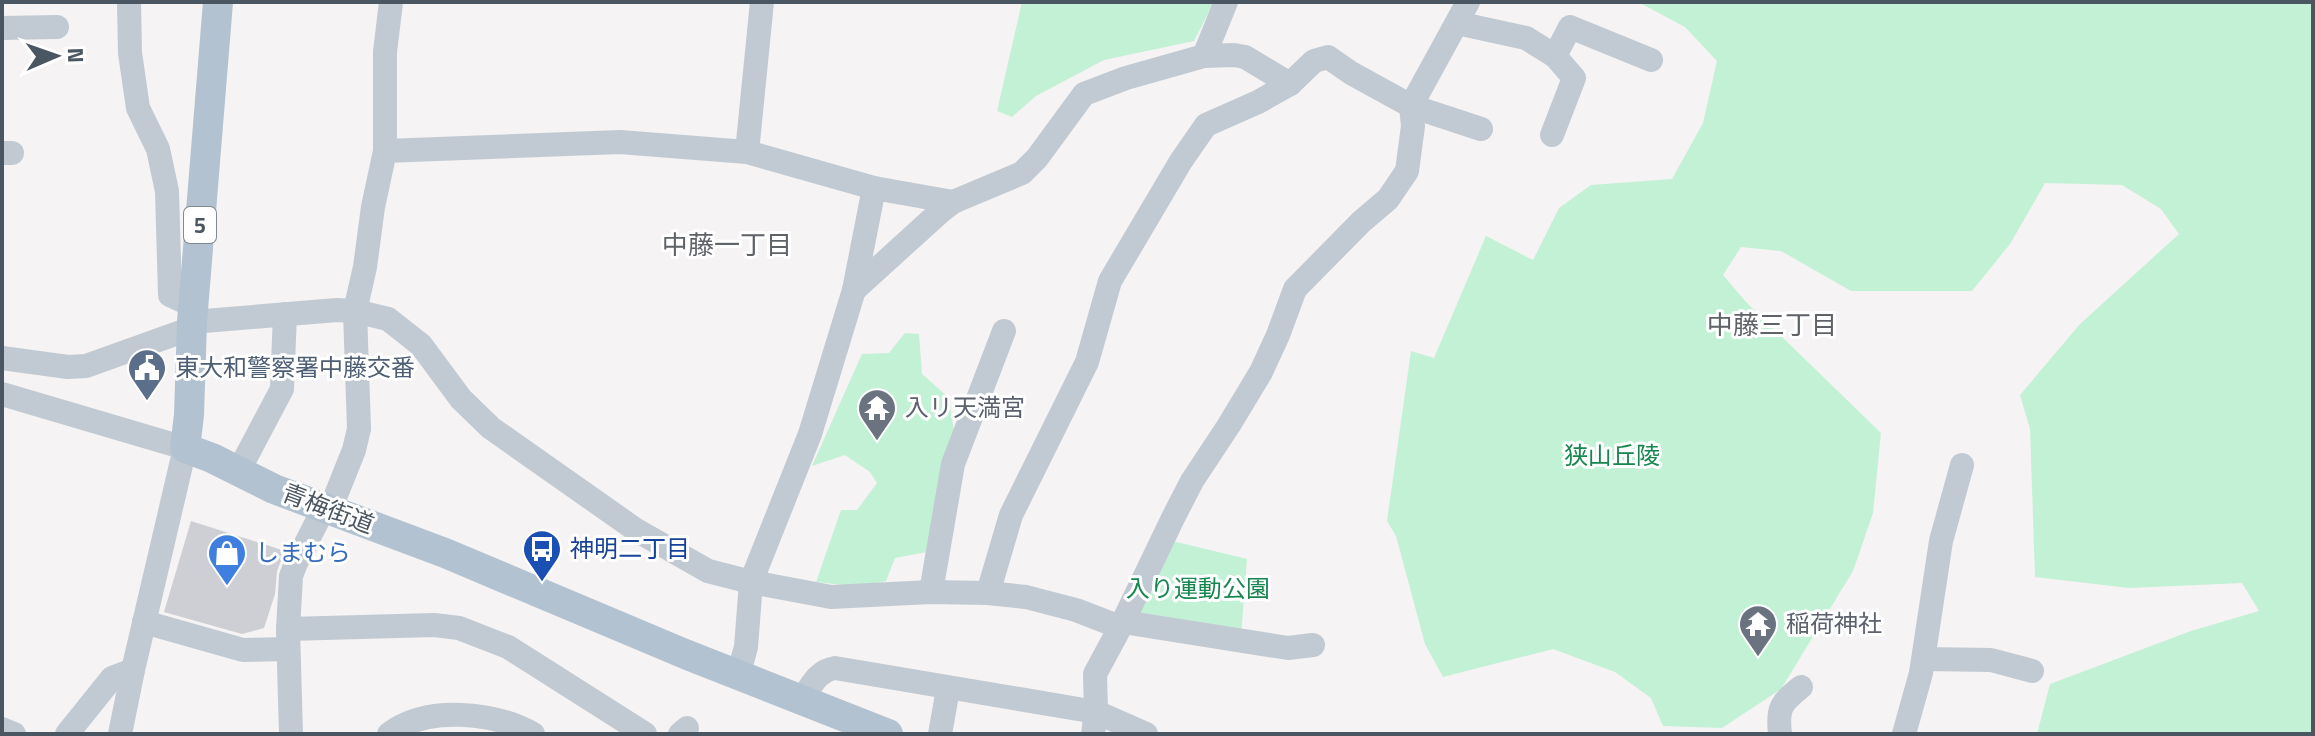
<svg xmlns="http://www.w3.org/2000/svg" width="2315" height="736" font-family="'Titillium Web','Noto Sans JP',sans-serif">
<style>
.green{fill:#c3f1d5}
.building{fill:#cdcfd5}
.lines{fill:none;stroke-linecap:round;stroke-linejoin:round}
.minor{stroke:#c1cad2;stroke-width:24}
.major{stroke:#b3c2d1;stroke-width:30}
.labels{text-anchor:middle;stroke-width:6;stroke-linejoin:round;paint-order:stroke}
.shield{fill:#fff;stroke:#808990;stroke-width:2}
.shield-label{font-size:22px;font-weight:bold;fill:#4a5661}
.service-label{font-size:24px;fill:#4e5e75;stroke:#fff;text-anchor:start}
.worship-label{font-size:24px;fill:#5b616d;stroke:#fff;text-anchor:start}
.park-label{font-size:24px;fill:#17864f;stroke:#fff}
.street-label{font-size:24px;fill:#4a5661;stroke:#fff}
.transit-label{font-size:24px;fill:#164399;stroke:#fff;text-anchor:start}
.shop-label{font-size:24px;fill:#366cbe;stroke:#fff;text-anchor:start}
.neighbourhood-label{font-size:26px;fill:#5f6368;stroke:#fff}
</style>
<rect width="100%" height="100%" fill="#f5f3f3"/>
<g class="green">
<path d="M1022,2H1214L1194,41L1104,60L1036,96L1012,117L997,111Z"/>
<path d="M1638,2H2313V734H2037L2050,684L2191,631L2259,611L2242,583L2129,588L2035,577L2030,429L2020,395L2080,324L2179,234L2161,209L2122,185L2045,183L2010,244L1972,291H1851L1781,251L1741,247L1723,275L1746,302L1881,433L1873,513L1853,571L1781,689L1722,728L1663,726L1651,698L1615,672L1553,649L1443,677L1425,644L1396,536L1387,521L1411,351L1434,358L1486,236L1533,260L1559,208L1591,185L1672,179L1703,123L1717,61L1685,27Z"/>
<path d="M905,333L919,334L922,374L949,398L954,431L927,552L895,558L886,581L863,587L816,582L841,510H857L877,483L870,472L845,455L812,466L862,354L889,353Z"/>
<path d="M1168,540L1247,559L1241,636L1135,620Z"/>
</g>
<path class="building" d="M191,521L285,551L277,571L275,594L264,628L242,634L164,612Z"/>
<g class="lines">
<g class="minor">
<path d="M129,2L130,53L138,108L158,149L167,191L170,295L194,306"/>
<path d="M762,2L747,152L874,188L953,202"/>
<path d="M1457,23L1526,38L1555,56L1574,78L1552,135"/>
<path d="M2,28L57,27"/>
<path d="M1204,56L1226,2"/>
<path d="M1555,56L1570,27L1651,60"/>
<path d="M385,151L620,142L747,152"/>
<path d="M2,153H12"/>
<path d="M854,290L940,212L953,202L1022,173L1037,158L1084,94L1126,78L1204,56L1234,55L1245,57L1290,84"/>
<path d="M192,322L337,310L355,311L388,319L421,345L461,399L491,428L636,530L708,571L751,582L831,597L931,592L988,593L1026,597L1076,610L1120,627"/>
<path d="M2,358L68,367L86,366L192,328"/>
<path d="M2,394L185,448L133,670L120,734"/>
<path d="M238,472L282,389L285,314"/>
<path d="M330,510L354,450L359,429L355,311L365,267L373,207L385,151V52L391,2"/>
<path d="M931,592L953,464L1004,331"/>
<path d="M988,593L1011,515L1087,362L1110,281L1181,161L1206,125L1258,102L1290,84L1314,61L1328,57L1351,73L1411,106L1481,129"/>
<path d="M144,622L243,650L288,649"/>
<path d="M1123,622L1288,648L1313,645"/>
<path d="M288,629L434,625L459,628L508,647L645,734"/>
<path d="M1924,659L1991,660L2032,671"/>
<path d="M738,676L746,647L751,582L810,434L854,290L874,188"/>
<path d="M802,700C811,686 817,671 835,668L1096,712L1146,734"/>
<path d="M2,729L14,734"/>
<path d="M67,734L112,678L133,670"/>
<path d="M291,734L288,629L291,576L296,563L324,508"/>
<path d="M389,734C427,705 494,712 533,734"/>
<path d="M680,734L687,728"/>
<path d="M940,734L948,689"/>
<path d="M1093,734L1096,712L1095,674L1123,622L1173,518L1192,481L1229,425L1261,372L1278,335L1295,289L1361,222L1388,199L1407,171L1413,126L1411,106L1468,2"/>
<path d="M1780,734C1777,708 1781,703 1801,687"/>
<path d="M1904,734L1921,673L1941,541L1962,465"/>
</g>
<path class="major" d="M218,2L192,322L189,415L185,448L212,458L274,489L445,553L685,654L888,734"/>
</g>
<defs>
<g id="civic-pin" transform="scale(2)"><path d="M0 17L-7.5 6A9.5 9.5 0 1 1 7.5 6Z" fill="#5c6f8a" stroke="#fff"/><path d="M-.6-6.5H3V-4.5H.6V-3L4-1V1h2V6H-6V1h2V-1L-.6-3ZM-1.2 2.5V6h2.4V2.5Z" fill="#fff"/></g>
<g id="temple-pin" transform="scale(2)"><path d="M0 17L-7.5 6A9.5 9.5 0 1 1 7.5 6Z" fill="#6b7280" stroke="#fff"/><path d="M0-6L5-2H3V0L6.5 2.5H4V6H1.5V3h-3V6H-4V2.5H-6.5L-3 0V-2H-5Z" fill="#fff"/></g>
<g id="bus-pin" transform="scale(2)"><path d="M0 17L-7.5 6A9.5 9.5 0 1 1 7.5 6Z" fill="#1a4fb4" stroke="#fff"/><path d="M-5-6H5V4H4V6H2V4H-2V6H-4V4H-5ZM-3.5-4V0h7V-4ZM-3.5 1.2v1.5H-2V1.2ZM2 1.2v1.5H3.5V1.2Z" fill="#fff"/></g>
<g id="shop-pin" transform="scale(2)"><path d="M0 17L-7.5 6A9.5 9.5 0 1 1 7.5 6Z" fill="#3f7fe0" stroke="#fff"/><path d="M-5-2.5h2.3a2.7 3.5 0 0 1 5.4 0H5L5.5 6h-11ZM-1.5-2.5h3a1.5 2.3 0 0 0-3 0Z" fill="#fff"/></g>
</defs>
<g fill-rule="evenodd">
<use href="#civic-pin" x="147" y="368"/>
<use href="#temple-pin" x="877" y="408"/>
<use href="#bus-pin" x="542" y="549"/>
<use href="#shop-pin" x="227" y="553"/>
<use href="#temple-pin" x="1758" y="624"/>
</g>
<g class="labels">
<rect class="shield" x="184" y="207" width="32" height="36" rx="6"/>
<g class="shield-label">
<text x="200" y="233">5</text>
</g>
<g class="service-label">
<text x="175" y="376">東大和警察署中藤交番</text>
</g>
<g class="worship-label">
<text x="905" y="416">入リ天満宮</text>
<text x="1786" y="632">稲荷神社</text>
</g>
<g class="park-label">
<text x="1612" y="464">狭山丘陵</text>
<text x="1198" y="597">入り運動公園</text>
</g>
<g class="street-label">
<text transform="translate(328 509) rotate(21)" y="8">青梅街道</text>
</g>
<g class="transit-label">
<text x="570" y="557">神明二丁目</text>
</g>
<g class="shop-label">
<text x="255" y="561">しまむら</text>
</g>
<g class="neighbourhood-label">
<text x="727" y="254">中藤一丁目</text>
<text x="1772" y="334">中藤三丁目</text>
</g>
</g>
<rect width="2315" height="736" fill="none" stroke="#4a5661" stroke-width="8"/>
<g transform="translate(56 56) rotate(88)" stroke="#ffffff" stroke-width="6" paint-order="stroke">
<path d="M0-6L14 30L0 20L-14 30Z" fill="#4a5661"/>
<text y="-12" font-size="22" font-weight="bold" text-anchor="middle" fill="#4a5661">N</text>
</g>
</svg>
